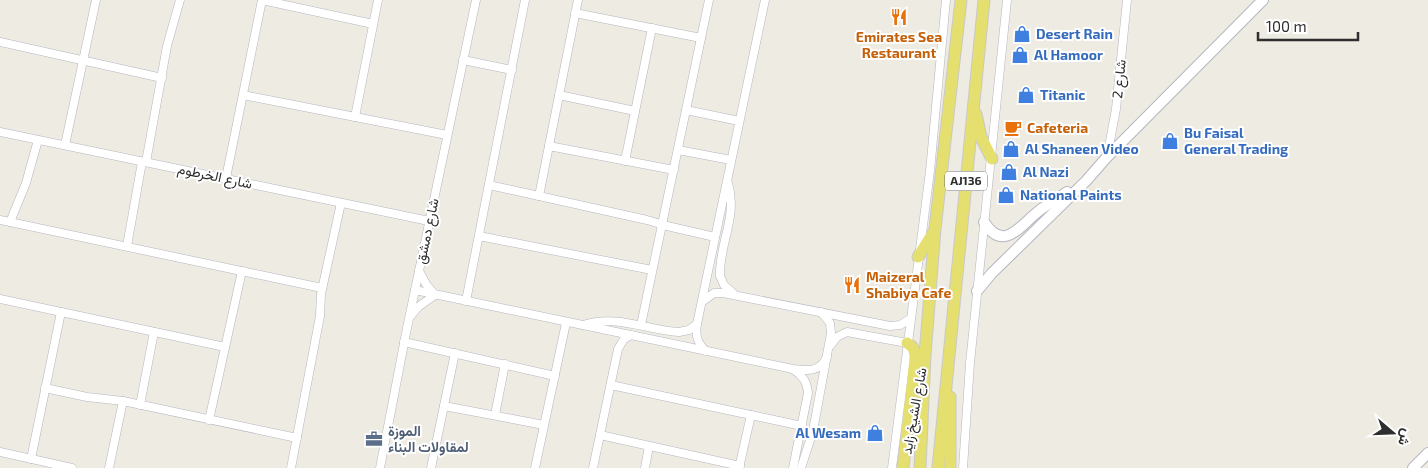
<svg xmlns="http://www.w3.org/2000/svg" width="1428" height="468" font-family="'Exo 2',Vazirmatn,sans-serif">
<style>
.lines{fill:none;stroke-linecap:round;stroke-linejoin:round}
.street-casing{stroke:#b5b6c0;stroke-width:9}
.secondary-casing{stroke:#b5b6c0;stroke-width:12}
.primary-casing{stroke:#c9c9c9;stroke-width:13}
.street{stroke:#fff;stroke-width:8}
.secondary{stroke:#fff;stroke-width:10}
.primary{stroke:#e5df70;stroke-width:11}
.labels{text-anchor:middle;stroke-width:4;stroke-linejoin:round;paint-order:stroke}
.shield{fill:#fff;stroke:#6d6d6d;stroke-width:1}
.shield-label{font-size:12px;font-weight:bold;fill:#2e2e2e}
.shop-label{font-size:14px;font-weight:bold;fill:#366cbe;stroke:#fff;text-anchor:start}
.food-label{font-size:14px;font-weight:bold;fill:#c56008;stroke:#fff;text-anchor:start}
.street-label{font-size:14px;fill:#2e2e2e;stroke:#fff}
.service-label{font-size:14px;font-weight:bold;fill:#4e5e75;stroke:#fff;text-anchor:start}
</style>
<rect width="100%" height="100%" fill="#eeebe2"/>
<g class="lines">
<g class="street-casing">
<g id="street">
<path d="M262,0L373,24"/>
<path d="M575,13L701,38"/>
<path d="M0,42L162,78"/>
<path d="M463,60L512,70"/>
<path d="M243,95L447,135"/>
<path d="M559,95L635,111"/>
<path d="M686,110L739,121"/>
<path d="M355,117L378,0"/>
<path d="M0,132L429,221"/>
<path d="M65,145L96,0"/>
<path d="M549,146L674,170"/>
<path d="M678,150L731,160"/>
<path d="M1107,157L1116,109L1127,0"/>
<path d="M625,161L652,28"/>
<path d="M146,162L167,46L180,0"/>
<path d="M226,178L262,0"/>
<path d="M728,183C738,217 719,243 720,276L724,285L734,294"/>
<path d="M489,185L647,220L667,226L715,237"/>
<path d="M539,196L578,0"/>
<path d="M0,220L322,288"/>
<path d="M10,222L26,183L38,140"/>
<path d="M479,236L652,270"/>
<path d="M127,246L142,162"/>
<path d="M415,290L793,369C808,371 820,372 827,357"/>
<path d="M0,299L225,347"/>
<path d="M466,301L525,0"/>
<path d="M703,301L714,293H723L890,326L900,325L910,319"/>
<path d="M410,317L418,307L435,295L426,284L419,271"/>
<path d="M583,325C617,314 646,330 679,332L689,330L697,324"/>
<path d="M641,325L709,0"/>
<path d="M404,342L555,376"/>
<path d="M830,346L837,337L847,332L907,343"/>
<path d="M706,351C697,343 695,335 697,324L765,0"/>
<path d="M611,385L802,426"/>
<path d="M45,388L87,397L123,401L297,438"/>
<path d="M140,405L154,332"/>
<path d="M444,406L544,425"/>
<path d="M495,415L505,364"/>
<path d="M209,420L242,271"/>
<path d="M600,435L740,466"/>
<path d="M0,452L72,468"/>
<path d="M31,459L61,312"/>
<path d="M109,468L123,401"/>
<path d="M291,468L320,316L321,294L341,203"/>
<path d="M380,468L407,328L476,0"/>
<path d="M431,468L455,353"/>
<path d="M535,468L566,323"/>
<path d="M593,468L618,349L624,339L631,335"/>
<path d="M645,468L649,446"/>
<path d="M739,468L751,415"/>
<path d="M793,468L808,393C807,382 803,376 794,370"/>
<path d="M801,468L813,431L831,333L830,323L821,312"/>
<path d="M892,468L930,171L946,0"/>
<path d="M963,468L970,363L1007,0"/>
</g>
</g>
<g class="secondary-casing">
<g id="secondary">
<path d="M984,222C1004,254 1021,224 1040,210C1049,203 1058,199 1067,192"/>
<path d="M977,291L992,273L1086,181L1107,157L1263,0"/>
<path d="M1413,468L1428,453"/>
</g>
</g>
<g class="primary-casing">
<g id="primary">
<path d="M976,114L981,137L992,159"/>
<path d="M918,257L933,233"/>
<path d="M903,468L915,359C915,351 914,347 907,343"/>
<path d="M920,468L925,355L935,229L961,0"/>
<path d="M938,468L984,0"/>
<path d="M950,468V397"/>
</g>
</g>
<use href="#street" class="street"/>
<use href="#secondary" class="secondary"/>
<use href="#primary" class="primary"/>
</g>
<defs>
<g id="restaurant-bare" transform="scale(1.35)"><path d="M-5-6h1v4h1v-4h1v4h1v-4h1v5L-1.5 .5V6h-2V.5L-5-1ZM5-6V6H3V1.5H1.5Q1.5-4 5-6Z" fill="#e8710a" stroke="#fff" stroke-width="2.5" paint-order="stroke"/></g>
<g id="shop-bare" transform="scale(1.35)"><path d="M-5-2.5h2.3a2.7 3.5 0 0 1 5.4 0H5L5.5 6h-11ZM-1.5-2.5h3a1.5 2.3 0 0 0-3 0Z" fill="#3f7fe0" stroke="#fff" stroke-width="2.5" paint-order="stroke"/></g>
<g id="cafe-bare" transform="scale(1.35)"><path d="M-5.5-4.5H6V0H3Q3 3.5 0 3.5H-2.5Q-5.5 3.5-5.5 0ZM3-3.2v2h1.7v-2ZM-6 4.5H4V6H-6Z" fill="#e8710a" stroke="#fff" stroke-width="2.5" paint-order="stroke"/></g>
<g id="office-bare" transform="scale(1.35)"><path d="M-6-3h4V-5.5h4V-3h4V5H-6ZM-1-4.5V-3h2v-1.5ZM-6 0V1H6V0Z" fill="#5c6f8a" stroke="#fff" stroke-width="2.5" paint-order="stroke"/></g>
</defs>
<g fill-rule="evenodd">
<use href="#restaurant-bare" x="899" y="17"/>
<use href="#shop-bare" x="1022" y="34"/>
<use href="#shop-bare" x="1020" y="55"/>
<use href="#shop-bare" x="1026" y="95"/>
<use href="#cafe-bare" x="1013" y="128"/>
<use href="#shop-bare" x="1170" y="141"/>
<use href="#shop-bare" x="1011" y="149"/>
<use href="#shop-bare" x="1009" y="172"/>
<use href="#shop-bare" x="1006" y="195"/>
<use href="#restaurant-bare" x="852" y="285"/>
<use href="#shop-bare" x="875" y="433"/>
<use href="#office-bare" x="374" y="439"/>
</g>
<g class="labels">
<rect class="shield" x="945" y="171.5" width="42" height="19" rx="4"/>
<g class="shield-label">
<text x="966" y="185">AJ136</text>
</g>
<g class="shop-label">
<text x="1036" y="39">Desert Rain</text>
<text x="1034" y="60">Al Hamoor</text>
<text x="1040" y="100">Titanic</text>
<text x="1184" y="138">Bu Faisal<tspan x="1184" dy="16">General Trading</tspan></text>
<text x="1025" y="154">Al Shaneen Video</text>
<text x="1023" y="177">Al Nazi</text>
<text x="1020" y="200">National Paints</text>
<text x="861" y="438" text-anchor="end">Al Wesam</text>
</g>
<g class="food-label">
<text x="899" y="42" text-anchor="middle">Emirates Sea<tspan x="899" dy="16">Restaurant</tspan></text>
<text x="1027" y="133">Cafeteria</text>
<text x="866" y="282">Maizeral<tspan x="866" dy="16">Shabiya Cafe</tspan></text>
</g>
<g class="street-label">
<text transform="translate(1119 79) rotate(-84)" y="5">شارع 2</text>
<text transform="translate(215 176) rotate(12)" y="5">شارع الخرطوم</text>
<text transform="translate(427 231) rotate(-78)" y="5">شارع دمشق</text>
<text transform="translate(914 411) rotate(-80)" y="5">شارع الشيخ زايد</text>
</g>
<g class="service-label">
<text x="388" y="436">الموزة<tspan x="388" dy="16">لمقاولات البناء</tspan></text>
</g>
</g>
<g transform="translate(1393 433) rotate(109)" stroke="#ffffff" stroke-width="4" paint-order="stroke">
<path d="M0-4L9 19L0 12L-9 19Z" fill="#2e2e2e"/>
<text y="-8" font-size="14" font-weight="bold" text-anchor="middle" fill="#2e2e2e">ش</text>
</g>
<path d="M1258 32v8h100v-8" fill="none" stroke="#2e2e2e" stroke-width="2.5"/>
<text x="1266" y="32" font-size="15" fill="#2e2e2e" stroke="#ffffff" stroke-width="4" paint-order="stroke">100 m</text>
</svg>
